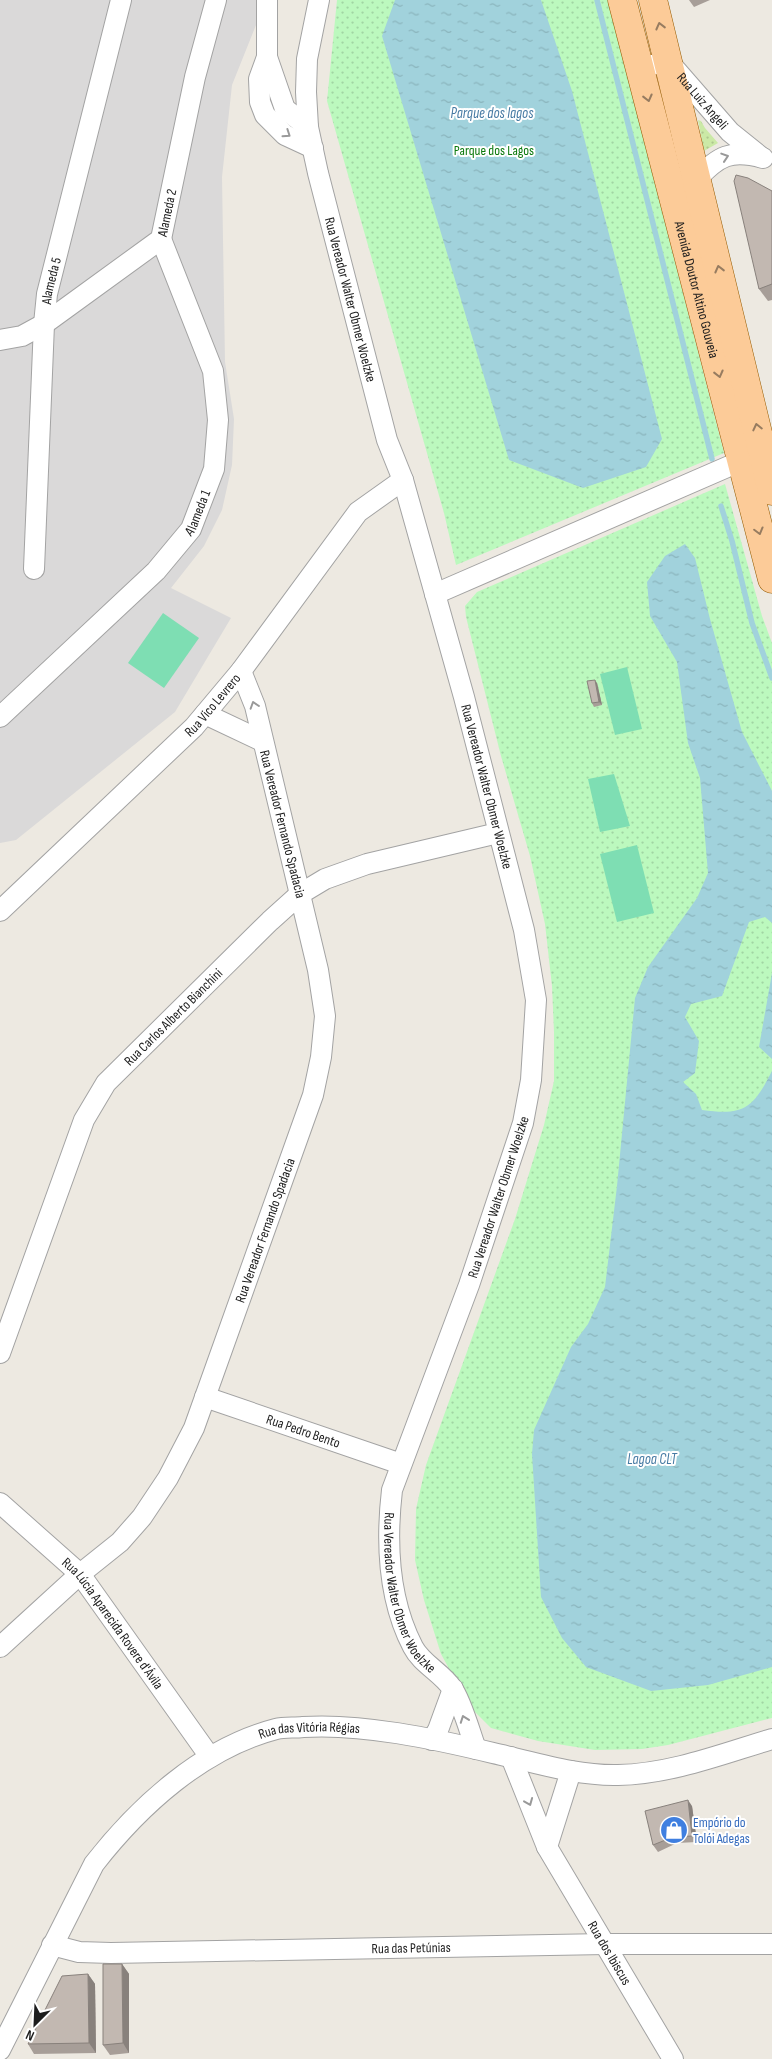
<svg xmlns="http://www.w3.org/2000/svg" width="772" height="2059" font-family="'Sofia Sans Condensed',sans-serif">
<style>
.residential{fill:#dad9d9}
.grass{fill:url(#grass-dots)}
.park{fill:url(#park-dots)}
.pitch{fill:#7edeb3}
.water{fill:url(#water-ripples)}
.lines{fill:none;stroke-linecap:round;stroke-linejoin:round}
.stream{stroke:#a1d2dc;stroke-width:5.5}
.street-casing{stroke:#a3a3a3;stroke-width:22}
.primary-casing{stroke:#935a00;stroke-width:29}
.street{stroke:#fff;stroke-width:20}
.primary{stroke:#fccb98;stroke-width:28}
.wall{fill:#a79e98}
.shaded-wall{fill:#88817c}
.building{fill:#c2b8b1;stroke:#88817c}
.oneway{stroke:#977c60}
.oneway2{stroke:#999}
.labels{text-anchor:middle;stroke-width:4;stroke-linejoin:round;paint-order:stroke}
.street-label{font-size:14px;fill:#1c1c1c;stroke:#fff}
.park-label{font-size:14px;fill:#0b790d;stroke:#fff}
.shop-label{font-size:14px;fill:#366cbe;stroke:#fff;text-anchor:start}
.water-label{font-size:15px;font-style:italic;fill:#467aa3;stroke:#fff}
</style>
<defs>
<pattern id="grass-dots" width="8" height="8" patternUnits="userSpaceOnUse" patternTransform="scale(1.25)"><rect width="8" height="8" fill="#cbe9a6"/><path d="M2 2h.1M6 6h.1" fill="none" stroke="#aec78e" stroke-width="1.8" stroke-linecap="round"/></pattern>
<pattern id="park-dots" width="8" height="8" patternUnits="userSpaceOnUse" patternTransform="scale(1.25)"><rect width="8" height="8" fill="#bcf9be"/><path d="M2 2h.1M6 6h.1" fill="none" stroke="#a1d5a3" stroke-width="1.8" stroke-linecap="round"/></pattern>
<pattern id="water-ripples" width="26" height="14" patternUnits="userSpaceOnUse" patternTransform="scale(1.25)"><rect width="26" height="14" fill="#a1d2dc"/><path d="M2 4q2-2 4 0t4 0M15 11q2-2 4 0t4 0" fill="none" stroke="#8ab4bc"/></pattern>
</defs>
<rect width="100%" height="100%" fill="#ede9e1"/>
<path class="residential" d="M0,0H266L232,85L222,177L225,362L234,419L232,465L222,510L204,546L171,588L231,618L175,712L16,840L0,843Z"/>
<path class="grass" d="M698,120L701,121L705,128L718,143L704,151Z"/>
<g class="park">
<path d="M337,0H608L724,453L456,565L444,513L327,101Z"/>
<path d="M725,484L762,616L772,643V1718L668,1745L642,1749L595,1750L538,1741L491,1728L470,1707L441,1654L424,1600L415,1560L416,1509L426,1465L515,1219L544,1125L554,1081V1032L552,986L545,924L530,856L501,756L466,617L465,606L477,592Z"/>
</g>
<g class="pitch">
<path d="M163,613L199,638L164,688L128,663Z"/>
<path d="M627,667L642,729L615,735L600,674Z"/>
<path d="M614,774L630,826L600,832L588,779Z"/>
<path d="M637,845L654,913L617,922L600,854Z"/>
</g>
<g class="water">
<path d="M395,0H541L572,91L662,439L646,467L583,488L509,460L382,36Z"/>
<path d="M685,544L695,558L710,619L742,732L772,791V923L765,917L749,922L722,996L691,1004L685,1017L699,1041L695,1073L683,1082L696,1094L702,1110C745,1116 753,1108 772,1071V1667L708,1685L651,1691L586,1667L562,1638L541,1597L532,1454L534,1430L571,1347L588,1324L605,1287L617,1186L635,998L648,967L697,898L708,873L700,778L688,743L677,662L650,616L647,582L665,556Z"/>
<path d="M772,973V1059L759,1047Z"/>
</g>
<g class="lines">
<g class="stream">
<path d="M597,0L712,459"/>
<path d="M721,506L732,541L752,623L772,678"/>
</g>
<g class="street-casing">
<g id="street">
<path d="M267,0V57L259,79L260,102L265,115L285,135L313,148"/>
<path id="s1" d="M319,0L307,59L306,92L308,127L318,173L387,440L403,480L464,697L524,930L536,1000L531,1080L523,1123L469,1285L392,1490C386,1542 388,1599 413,1647C421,1663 442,1673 452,1688C462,1702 470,1733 476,1749"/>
<path d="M267,57L285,109L308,127"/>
<path id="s2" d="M640,67L669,62L730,132L761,157"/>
<path d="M697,179C718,156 731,149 763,158"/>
<path id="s3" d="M0,340L22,336L44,324L161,239L195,77L216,0"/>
<path id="s4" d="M34,569L44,324L47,294L121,0"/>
<path d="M435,594L741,461L750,462L754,464"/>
<path d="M205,714L262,741"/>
<path id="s5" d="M0,717L156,571L191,529L214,469L218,420L213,371L161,239"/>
<path id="s6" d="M0,911L194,727L241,671L358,512L403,480"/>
<path id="s7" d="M0,1353L84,1120L106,1083L270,921L300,894L325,879L367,864L498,833"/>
<path id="s8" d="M205,1397L401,1464"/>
<path id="s9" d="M0,1503L80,1574L210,1757"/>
<path id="s10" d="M0,1647L80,1574L120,1542L142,1517L168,1478L194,1428L313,1095L321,1057L325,1016L318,970L255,706L241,671"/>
<path d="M432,1740L438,1730L453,1689"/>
<path id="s11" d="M511,1757L547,1847L673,2059"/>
<path d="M547,1847L571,1771"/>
<path id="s12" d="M52,1945L79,1952L111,1953L606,1944H772"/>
<path id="s13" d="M0,2050L94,1864C140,1805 203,1748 276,1729C284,1727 294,1728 303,1727C361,1723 435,1739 493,1753C534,1762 576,1776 618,1775C671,1774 722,1754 772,1739"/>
</g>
</g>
<g class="primary-casing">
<g id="primary">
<path id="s14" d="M622,0L772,579"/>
<path d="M653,0L772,491"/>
</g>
</g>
<use href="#street" class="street"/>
<use href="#primary" class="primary"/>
</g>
<g class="wall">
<path d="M689,0H710L694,7Z"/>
<path d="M772,191V300L768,301L759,289Z"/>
<path d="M597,683L602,705L594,707L592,703Z"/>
<path d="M692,1806L697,1842L677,1843L658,1852L653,1845Z"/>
<path d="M122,1964L129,1974V2053L110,2055L103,2045Z"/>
<path d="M88,1974L95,1984L96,2053L34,2054L28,2044Z"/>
</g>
<g class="shaded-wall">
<path d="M595,680L597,683L602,705L599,702Z"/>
<path d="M688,1800L692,1806L697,1842L692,1836Z"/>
<path d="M122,1964L129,1974V2053L123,2043Z"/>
<path d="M88,1974L95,1984L96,2053L89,2043Z"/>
</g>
<g class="building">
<path d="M736,175L748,178L772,191V284L759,289L734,181Z"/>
<path d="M595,680L599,702L592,703L587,681Z"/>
<path d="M688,1800L692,1836L673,1837L653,1845L645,1811Z"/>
<path d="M103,1964H122L123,2043L103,2045Z"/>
<path d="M88,1974L89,2043L28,2044L62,1976Z"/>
</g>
<defs><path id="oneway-chevron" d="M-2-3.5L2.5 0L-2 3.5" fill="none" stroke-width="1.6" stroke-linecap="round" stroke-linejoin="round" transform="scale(1.25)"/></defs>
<g class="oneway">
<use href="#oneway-chevron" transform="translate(660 26) rotate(-104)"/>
<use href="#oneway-chevron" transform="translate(648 98) rotate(76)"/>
<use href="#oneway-chevron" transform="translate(719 269) rotate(-104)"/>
<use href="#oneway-chevron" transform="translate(719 374) rotate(76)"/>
<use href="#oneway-chevron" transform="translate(757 427) rotate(-103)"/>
<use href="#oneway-chevron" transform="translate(759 531) rotate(75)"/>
</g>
<g class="oneway2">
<use href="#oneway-chevron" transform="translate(287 134) rotate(34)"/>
<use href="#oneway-chevron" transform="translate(725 157) rotate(-18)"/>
<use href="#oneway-chevron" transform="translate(254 705) rotate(-108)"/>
<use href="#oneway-chevron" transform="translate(464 1719) rotate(-110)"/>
<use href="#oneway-chevron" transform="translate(529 1802) rotate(68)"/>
</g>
<defs>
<g id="shop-disc" transform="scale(1.4375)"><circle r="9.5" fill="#3f7fe0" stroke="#fff"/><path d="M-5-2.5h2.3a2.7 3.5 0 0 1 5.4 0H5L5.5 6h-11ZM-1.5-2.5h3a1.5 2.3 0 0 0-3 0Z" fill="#fff"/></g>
</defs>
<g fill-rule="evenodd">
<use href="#shop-disc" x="674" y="1830"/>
</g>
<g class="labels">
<g class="street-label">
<text dy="5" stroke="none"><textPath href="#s2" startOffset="81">Rua Luiz Angeli</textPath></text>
<text dy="5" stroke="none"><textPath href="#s3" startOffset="219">Alameda 2</textPath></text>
<text dy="5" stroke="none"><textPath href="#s4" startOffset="289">Alameda 5</textPath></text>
<text dy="5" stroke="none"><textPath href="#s14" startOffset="299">Avenida Doutor Altino Gouveia</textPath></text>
<text dy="5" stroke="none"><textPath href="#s1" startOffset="306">Rua Vereador Walter Obmer Woelzke</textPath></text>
<text dy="5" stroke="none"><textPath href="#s5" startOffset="286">Alameda 1</textPath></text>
<text dy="5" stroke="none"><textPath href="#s6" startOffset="296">Rua Vico Levrero</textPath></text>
<text dy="5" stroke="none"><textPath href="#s1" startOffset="812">Rua Vereador Walter Obmer Woelzke</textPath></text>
<text transform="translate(283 824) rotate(76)" y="5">Rua Vereador Fernando Spadacia</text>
<text dy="5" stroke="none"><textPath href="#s7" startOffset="385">Rua Carlos Alberto Bianchini</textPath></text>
<text transform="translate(498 1197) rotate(-72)" y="5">Rua Vereador Walter Obmer Woelzke</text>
<text dy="5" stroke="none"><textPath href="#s10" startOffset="506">Rua Vereador Fernando Spadacia</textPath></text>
<text dy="5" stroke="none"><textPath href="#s8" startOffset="104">Rua Pedro Bento</textPath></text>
<text dy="5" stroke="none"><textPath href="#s1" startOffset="1652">Rua Vereador Walter Obmer Woelzke</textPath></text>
<text dy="5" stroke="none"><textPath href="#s9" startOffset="166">Rua Lúcia Aparecida Rovere d'Ávila</textPath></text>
<text dy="5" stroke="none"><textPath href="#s13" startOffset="472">Rua das Vitória Régias</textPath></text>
<text dy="5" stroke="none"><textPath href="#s12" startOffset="360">Rua das Petúnias</textPath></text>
<text dy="5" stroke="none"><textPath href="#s11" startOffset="220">Rua dos Ibiscus</textPath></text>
</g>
<g class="park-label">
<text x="494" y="155">Parque dos Lagos</text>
</g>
<g class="shop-label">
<text x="693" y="1827">Empório do<tspan x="693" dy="16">Tolói Adegas</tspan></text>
</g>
<g class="water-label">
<text x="492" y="118">Parque dos lagos</text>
<text x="652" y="1464">Lagoa CLT</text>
</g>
</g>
<g transform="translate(35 2024) rotate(204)" stroke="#ffffff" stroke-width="4" paint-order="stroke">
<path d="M0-4L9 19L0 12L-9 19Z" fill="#1c1c1c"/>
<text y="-8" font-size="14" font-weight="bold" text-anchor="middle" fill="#1c1c1c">N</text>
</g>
</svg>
